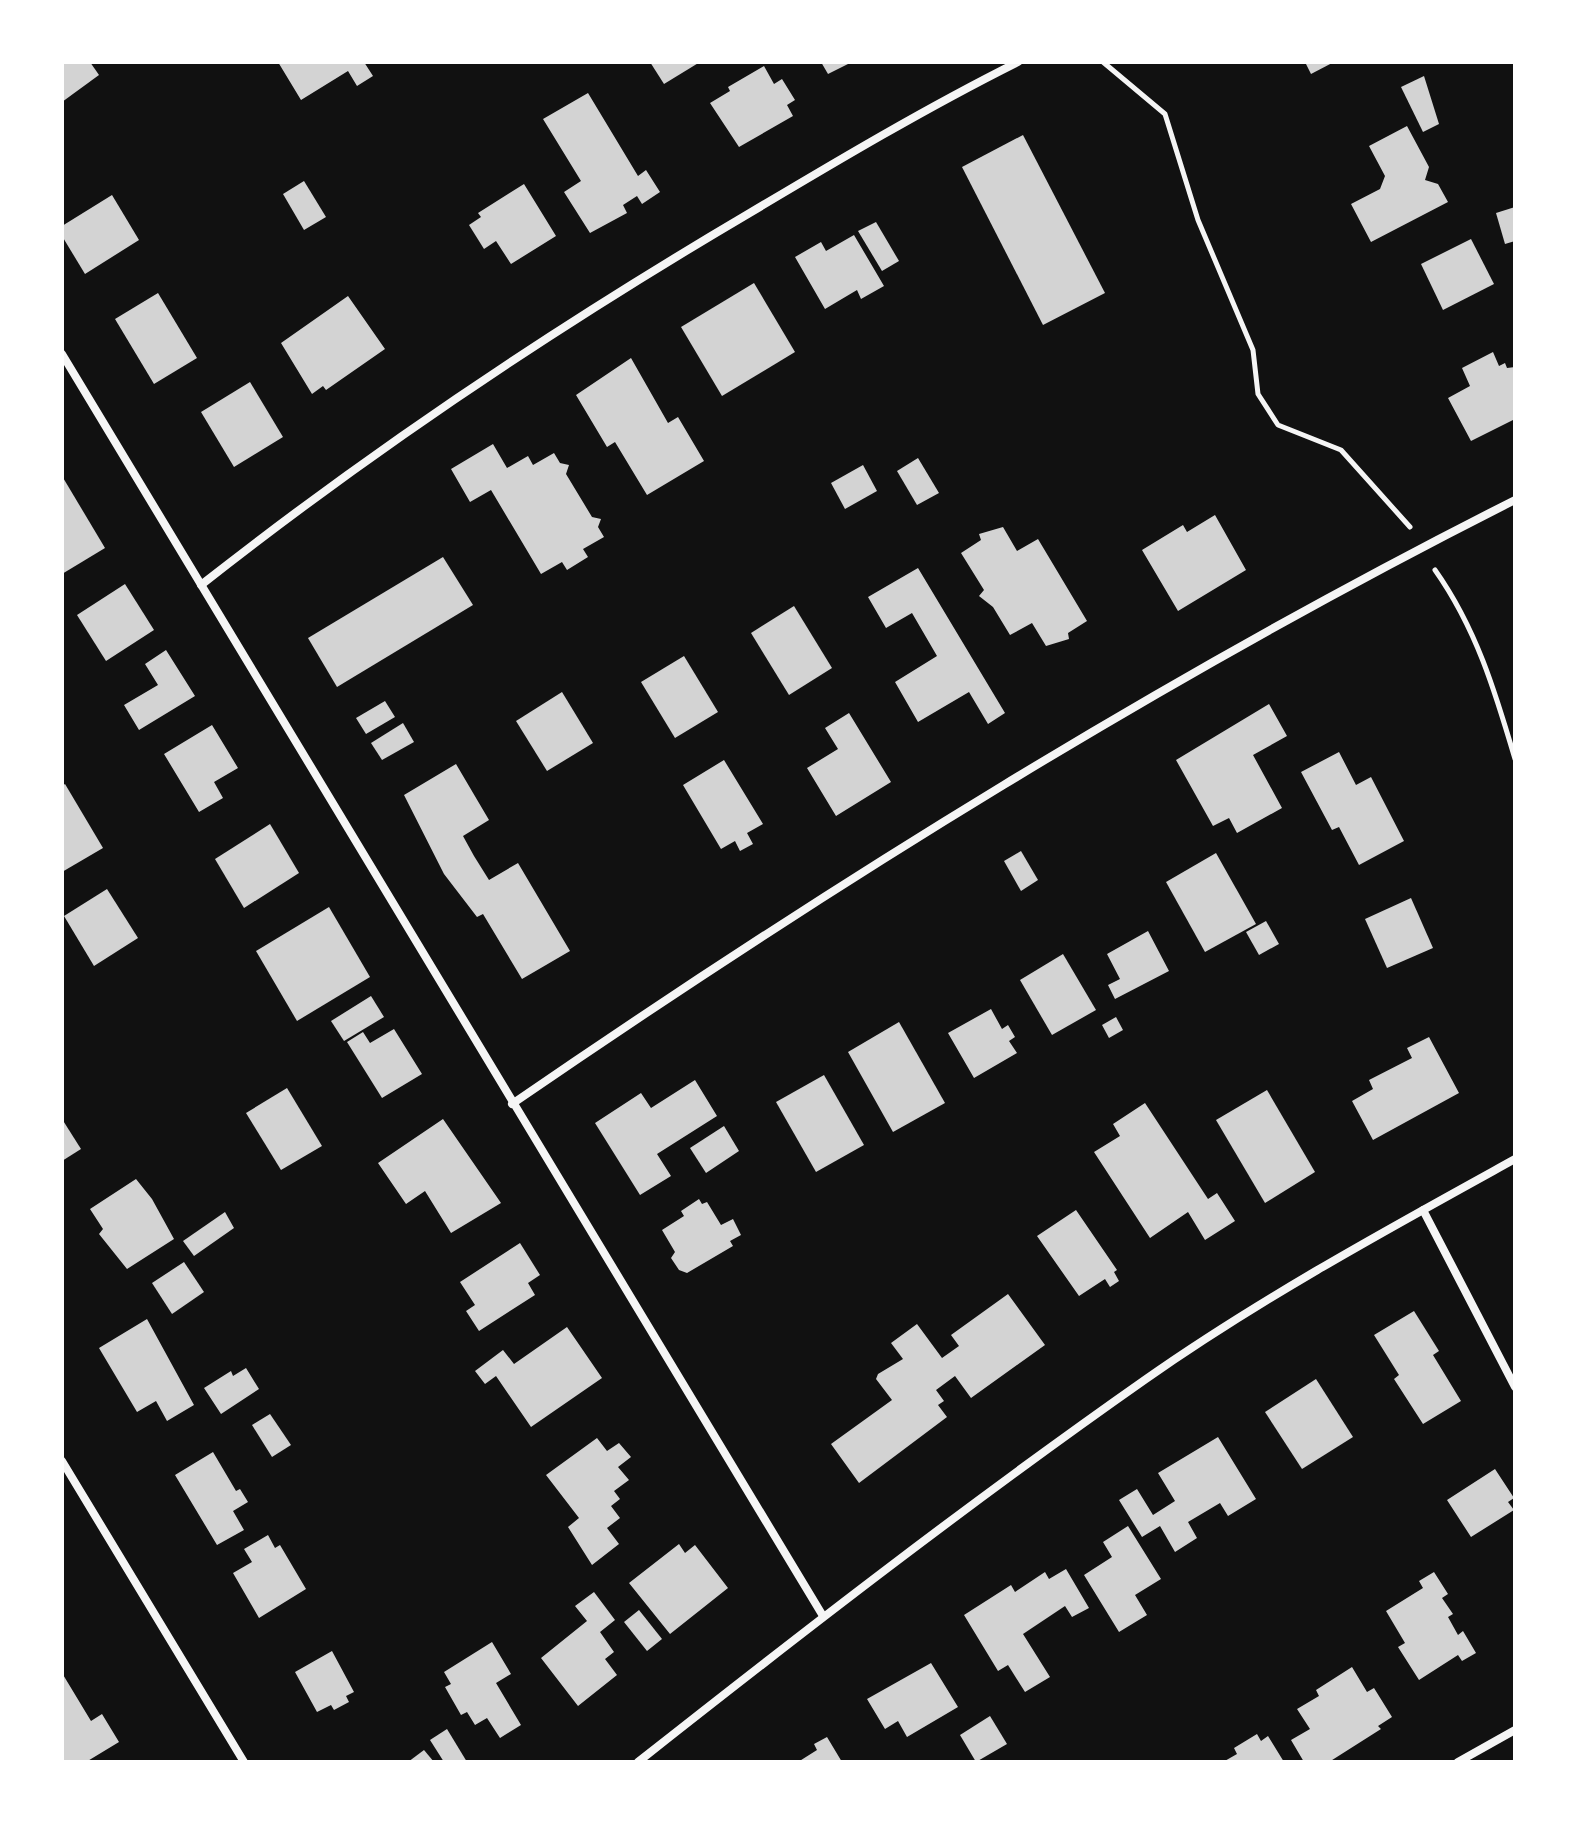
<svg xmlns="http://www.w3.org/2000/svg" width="1577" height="1824" font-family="Jost,sans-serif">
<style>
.building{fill:#d3d3d3}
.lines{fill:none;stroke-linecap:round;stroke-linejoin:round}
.path{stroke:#f5f5f5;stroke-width:5}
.minor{stroke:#f5f5f5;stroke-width:8}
</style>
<rect width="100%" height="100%" fill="#111"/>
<g class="building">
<path d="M62,62H90L99,75L62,102Z"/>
<path d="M278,62H364L373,76L357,86L348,71L301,100Z"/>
<path d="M650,62H700L664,84Z"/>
<path d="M821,62H852L828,74Z"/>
<path d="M1305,62H1334L1311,74Z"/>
<path d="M764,66L774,84L782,79L795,100L787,105L793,116L739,147L710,103L730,91L728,87Z"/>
<path d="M1424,76L1439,124L1423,132L1401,87Z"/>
<path d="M588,93L638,176L646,170L660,192L642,204L637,196L623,205L627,213L590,233L564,192L581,181L543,119Z"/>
<path d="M1407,126L1429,167L1425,180L1438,184L1448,202L1371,242L1351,204L1380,189L1385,176L1369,146Z"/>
<path d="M1023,135L1105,293L1043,325L962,167Z"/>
<path d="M304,181L326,217L304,230L283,194Z"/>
<path d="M524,184L556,236L511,264L496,241L484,249L469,225L481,217L478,213Z"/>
<path d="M112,195L139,240L85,274L62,236V226Z"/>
<path d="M1515,207V241L1505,244L1496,213Z"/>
<path d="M876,222L899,261L882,271L858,231Z"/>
<path d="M854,235L884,286L861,299L857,290L825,309L795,257L821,242L826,251Z"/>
<path d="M1471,239L1494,284L1443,310L1421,264Z"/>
<path d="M754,283L795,352L722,396L681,327Z"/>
<path d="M158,293L197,358L154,384L115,319Z"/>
<path d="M348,296L385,349L326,390L323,386L312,394L281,343Z"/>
<path d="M1493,352L1499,366L1505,363L1507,368L1515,367V419L1471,441L1448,398L1470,386L1462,368Z"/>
<path d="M631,358L668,423L678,417L704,461L647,495L615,442L607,447L576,395Z"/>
<path d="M250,382L283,437L234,467L201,412Z"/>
<path d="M493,444L507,468L528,456L533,465L554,453L560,463L569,465L566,474L592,517L601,519L598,527L604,537L583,549L588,557L567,570L562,562L541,574L491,490L470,502L451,469Z"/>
<path d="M918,458L939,493L917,505L897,471Z"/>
<path d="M863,465L877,491L845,509L831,483Z"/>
<path d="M62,476L105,548L62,574Z"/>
<path d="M1215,515L1246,570L1178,611L1142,550L1183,525L1187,532Z"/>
<path d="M1003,527L1017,551L1038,539L1087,621L1068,633L1069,639L1046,646L1032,623L1010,635L993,607L979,596L984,590L961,553L981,540L979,534Z"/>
<path d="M443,557L473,605L337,687L308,638Z"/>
<path d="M918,568L1005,713L988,724L969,692L918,722L895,682L937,656L912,613L886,628L868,597Z"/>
<path d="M125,584L154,630L106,661L77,615Z"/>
<path d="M794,606L832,668L789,695L751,633Z"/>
<path d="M166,650L195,696L139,730L124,705L158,685L145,664Z"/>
<path d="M684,656L718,712L675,738L641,682Z"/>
<path d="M562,692L593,743L547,771L516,721Z"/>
<path d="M385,701L395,717L366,734L356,718Z"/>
<path d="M1269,704L1287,736L1253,755L1282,808L1237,833L1229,818L1213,826L1176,760Z"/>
<path d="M849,713L891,782L836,816L807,768L838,749L825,728Z"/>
<path d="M403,723L414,742L382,760L371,743Z"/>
<path d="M212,725L238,768L214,782L223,798L199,812L164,754Z"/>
<path d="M1339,752L1356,785L1371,777L1404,841L1359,865L1339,827L1332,830L1301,772Z"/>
<path d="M724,760L763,824L747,833L753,844L740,851L735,841L721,849L683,785Z"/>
<path d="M456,764L489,820L463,836L474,856L489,880L518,863L570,951L522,979L483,914L477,917L444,874L404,795Z"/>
<path d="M65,784L103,848L62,872V786Z"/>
<path d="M270,824L299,873L244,908L215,859Z"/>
<path d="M1021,851L1038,880L1021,891L1004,861Z"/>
<path d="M1216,853L1256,924L1205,952L1166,882Z"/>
<path d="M107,889L138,938L94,966L64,916Z"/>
<path d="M1411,898L1433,948L1387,968L1365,919Z"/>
<path d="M329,907L370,977L297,1021L256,951Z"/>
<path d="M1266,921L1279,944L1259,955L1246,932Z"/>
<path d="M1148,931L1169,971L1115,999L1108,985L1120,979L1107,954Z"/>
<path d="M1063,954L1096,1010L1052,1035L1020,980Z"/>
<path d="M371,996L384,1017L344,1041L331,1021Z"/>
<path d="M991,1009L1002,1029L1008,1025L1015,1037L1009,1041L1017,1053L974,1078L948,1033Z"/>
<path d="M1116,1017L1123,1030L1109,1038L1102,1025Z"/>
<path d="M899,1022L945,1103L893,1132L848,1052Z"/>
<path d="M394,1029L422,1074L382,1098L347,1042L363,1032L370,1043Z"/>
<path d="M1429,1037L1459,1093L1373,1140L1352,1101L1373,1089L1369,1080L1412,1058L1407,1048Z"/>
<path d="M824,1075L864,1145L816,1172L776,1102Z"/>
<path d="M695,1080L717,1116L657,1154L671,1176L640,1195L595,1123L641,1093L651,1108Z"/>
<path d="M287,1088L322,1146L281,1170L246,1113Z"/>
<path d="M1267,1090L1315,1172L1265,1203L1216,1120Z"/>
<path d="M1145,1103L1208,1199L1217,1193L1235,1221L1205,1240L1188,1212L1150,1238L1094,1152L1120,1136L1113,1124Z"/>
<path d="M62,1119L81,1149L62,1161Z"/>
<path d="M443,1119L501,1203L451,1233L425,1191L406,1204L378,1163Z"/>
<path d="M724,1126L739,1151L706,1173L690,1148Z"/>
<path d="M136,1179L152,1199L174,1239L127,1269L99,1234L103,1229L90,1209Z"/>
<path d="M699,1199L702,1204L707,1202L721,1225L733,1219L741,1235L730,1241L733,1246L687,1273L679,1270L671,1258L675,1252L662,1230L684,1216L681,1211Z"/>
<path d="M1076,1210L1117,1270L1114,1272L1119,1281L1110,1287L1105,1279L1079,1296L1037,1236Z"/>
<path d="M225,1212L234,1228L194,1256L183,1241Z"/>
<path d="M520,1243L540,1275L528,1283L535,1295L479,1331L466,1311L475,1305L460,1282Z"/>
<path d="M184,1262L204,1292L172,1314L152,1283Z"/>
<path d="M1008,1294L1045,1345L971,1398L955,1376L936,1390L944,1401L938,1405L947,1417L859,1483L831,1444L892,1400L876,1379L878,1374L903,1359L891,1343L917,1324L942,1358L959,1346L951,1335Z"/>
<path d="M1414,1311L1439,1351L1433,1355L1461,1401L1423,1424L1394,1379L1399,1375L1374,1335Z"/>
<path d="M147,1319L194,1405L167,1421L156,1401L137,1412L99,1348Z"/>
<path d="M567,1327L602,1378L531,1427L496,1376L485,1384L475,1371L503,1350L514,1364Z"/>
<path d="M246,1368L259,1389L221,1414L204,1388L231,1371L233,1376Z"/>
<path d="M1316,1379L1353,1437L1302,1469L1265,1412Z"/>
<path d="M270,1414L291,1445L272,1457L252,1425Z"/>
<path d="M1218,1437L1256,1499L1228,1516L1220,1503L1188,1522L1197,1538L1175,1552L1160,1526L1142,1537L1119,1500L1137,1489L1153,1515L1175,1501L1158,1473Z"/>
<path d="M597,1438L607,1451L619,1443L631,1457L618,1467L629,1480L614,1491L620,1499L611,1506L620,1518L607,1528L619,1544L592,1565L568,1527L579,1518L546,1475Z"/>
<path d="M213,1452L236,1491L240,1489L248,1502L233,1511L244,1530L217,1545L175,1475Z"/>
<path d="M1495,1469L1514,1498L1508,1502L1514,1510L1471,1537L1447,1500Z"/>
<path d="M1128,1526L1161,1579L1135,1595L1147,1615L1119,1632L1084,1575L1112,1557L1103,1542Z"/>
<path d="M268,1535L275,1548L280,1545L306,1589L259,1618L233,1573L252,1562L244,1549Z"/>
<path d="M679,1544L685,1553L695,1545L728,1588L670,1634L629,1583Z"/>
<path d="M1066,1569L1089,1608L1072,1617L1065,1606L1023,1634L1050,1677L1025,1692L1008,1665L998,1671L964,1615L1011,1585L1015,1592L1045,1572L1049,1579Z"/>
<path d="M1434,1572L1448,1594L1442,1598L1453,1614L1448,1617L1458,1635L1463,1631L1476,1653L1462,1661L1458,1655L1419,1680L1398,1647L1405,1643L1386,1611L1423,1588L1419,1581Z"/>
<path d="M594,1592L615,1620L600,1632L614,1652L605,1659L617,1675L578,1706L541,1658L587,1621L575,1606Z"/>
<path d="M639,1610L662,1639L647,1651L624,1622Z"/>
<path d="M492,1642L511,1674L496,1683L521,1725L500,1738L487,1718L475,1725L467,1712L461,1715L445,1687L451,1684L444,1672Z"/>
<path d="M332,1651L354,1692L346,1696L349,1702L334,1710L331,1705L317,1712L295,1672Z"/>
<path d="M931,1663L958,1707L907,1737L898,1721L885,1729L867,1699Z"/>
<path d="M1352,1667L1367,1692L1374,1688L1392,1717L1378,1726L1381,1729L1329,1762H1304L1291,1740L1310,1729L1297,1709L1319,1696L1316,1690Z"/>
<path d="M62,1673L91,1721L102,1714L119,1742L86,1762H62Z"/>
<path d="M990,1716L1007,1744L976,1762L960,1735Z"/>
<path d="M447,1729L467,1762H444L430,1740Z"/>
<path d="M1257,1734L1261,1741L1268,1736L1284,1762H1223L1237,1754L1234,1748Z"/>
<path d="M827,1737L842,1762H798L817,1750L814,1744Z"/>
<path d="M424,1750L434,1762H408Z"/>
</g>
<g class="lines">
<g class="path">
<path d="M1103,62L1165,114L1198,220L1253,350L1258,394L1278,425L1341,450L1410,527"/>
<path d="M1435,570C1476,628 1495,691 1515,759"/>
</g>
<g class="minor">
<path d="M62,354L823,1616"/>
<path d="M201,585C375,448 558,326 748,214C837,161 926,108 1018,62"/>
<path d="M512,1104C834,883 1166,676 1515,500"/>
<path d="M1423,1210L1515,1387"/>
<path d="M62,1461L244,1762"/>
<path d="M638,1762C804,1631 972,1501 1146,1379C1263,1297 1390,1228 1515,1159"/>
<path d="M1458,1762L1515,1730"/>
</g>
</g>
<rect width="1577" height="1824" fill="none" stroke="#ffffff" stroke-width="128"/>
</svg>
